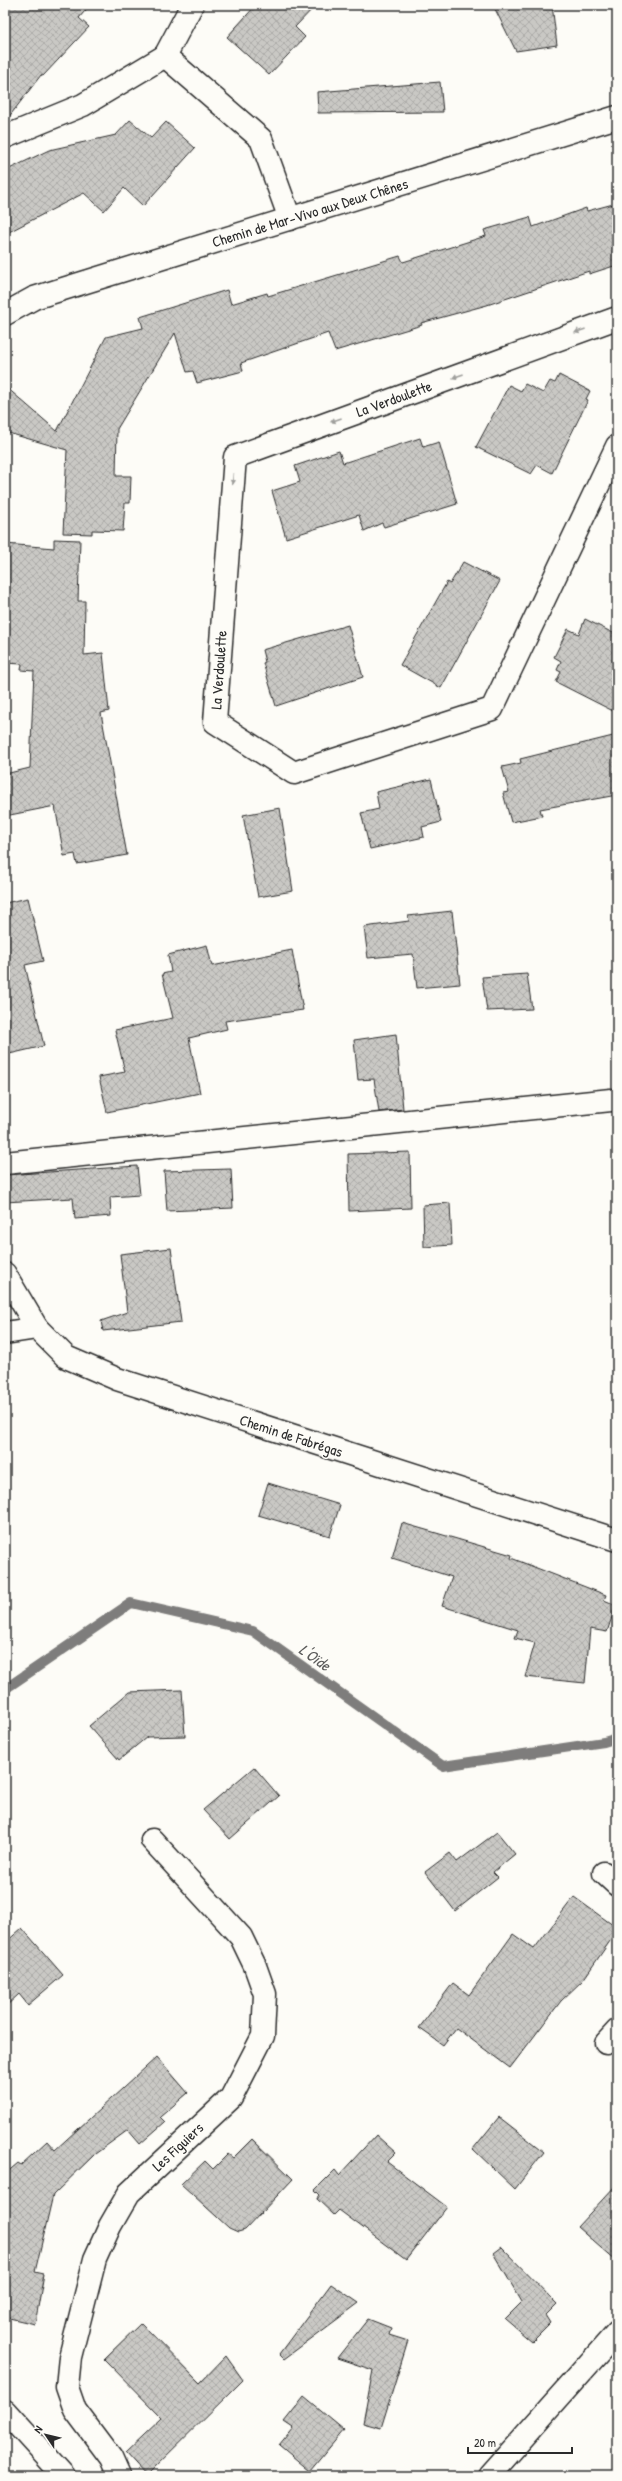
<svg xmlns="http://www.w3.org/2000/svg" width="622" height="2481" font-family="'Patrick Hand',sans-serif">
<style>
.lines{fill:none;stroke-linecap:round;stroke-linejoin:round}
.stream{stroke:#7e7d7b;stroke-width:10}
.building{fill:url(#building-cross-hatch);stroke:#2b2b2b}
.minor-casing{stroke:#2b2b2b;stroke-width:25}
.minor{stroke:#fdfcf7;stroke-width:22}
.oneway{fill:#9e9e9b}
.labels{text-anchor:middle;stroke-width:3;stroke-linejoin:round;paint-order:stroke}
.street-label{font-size:15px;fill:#2b2b2b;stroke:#fdfcf7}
.water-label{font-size:16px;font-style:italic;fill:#5b5b5a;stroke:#fdfcf7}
</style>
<defs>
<pattern id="building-cross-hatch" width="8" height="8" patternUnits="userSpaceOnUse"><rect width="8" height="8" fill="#c9c8c4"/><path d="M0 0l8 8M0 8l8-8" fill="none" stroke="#adaca9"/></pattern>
</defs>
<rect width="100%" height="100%" fill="#fdfcf7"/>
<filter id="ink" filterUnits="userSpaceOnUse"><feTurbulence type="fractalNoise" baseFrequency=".025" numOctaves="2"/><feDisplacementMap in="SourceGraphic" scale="8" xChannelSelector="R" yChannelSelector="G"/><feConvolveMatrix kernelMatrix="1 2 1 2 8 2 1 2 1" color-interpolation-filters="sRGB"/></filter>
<g filter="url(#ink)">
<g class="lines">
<path class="stream" d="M5,1689L131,1603L253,1631L443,1766L604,1742L617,1738"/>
</g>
<g class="building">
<path d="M5,5H90L79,18L89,27L43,76L41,75L5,122Z"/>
<path d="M256,5H316L295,27L305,37L269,75L227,37Z"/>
<path d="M493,5H552L557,45L516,51Z"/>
<path d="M440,82L443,112L318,113L317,92Z"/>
<path d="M130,120L151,138L166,122L195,148L143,206L124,188L104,211L84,193L5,234V171L49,150L116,135Z"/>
<path d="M617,203V265L589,274V271L487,305L421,323L422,325L335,351L328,333L241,363L243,371L197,383L193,371L187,372L175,333L117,429L116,476H131L130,503H125L123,531L92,530V534L63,533L67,450L5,432V386L57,431L106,337L143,328L140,317L227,290L231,304L267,293L268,296L400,256L403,262L486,236L484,230L530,217L533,227L586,208L587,211Z"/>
<path d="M559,375L590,391L586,399L588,400L552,473L537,465L531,474L476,447L509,385L521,391L525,384L543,393L550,381L555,383Z"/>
<path d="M420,438L423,447L439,442L457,504L384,527L382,523L364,531L359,515L286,538L272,491L300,482L295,466L339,451L343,463Z"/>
<path d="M54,539L80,540L78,601H85L84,655L103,653L109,711L101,713L127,855L77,864L75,854L64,856L55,806L5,816V774L30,768L34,671L21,670L22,664L5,663V544L54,548Z"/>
<path d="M463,562L500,581L441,688L400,665L447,582L450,584Z"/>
<path d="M585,619L617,635V713L556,682L561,672L557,670L561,661L554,657L568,629L579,634Z"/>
<path d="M348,625L363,677L276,706L263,663L265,662L262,650Z"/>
<path d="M617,735V795L540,809L542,816L511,822L503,793L509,792L502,767L521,763L520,759Z"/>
<path d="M431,779L441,822L422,827L424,837L370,849L361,813L379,809L376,792Z"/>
<path d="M280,808L293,891L258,897L243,815Z"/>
<path d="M28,898L43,961L25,965L44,1046L5,1055V903Z"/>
<path d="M452,911L460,984L417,988L413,954L368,958L364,927L409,921L408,916Z"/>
<path d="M207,945L212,966L292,950L303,1010L225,1021L227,1029L189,1038L200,1093L107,1112L99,1077L125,1072L115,1030L173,1018L162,974L171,972L168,955Z"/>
<path d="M527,974L532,1009L487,1011L482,977Z"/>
<path d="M396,1034L403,1109L379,1112L374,1079L358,1080L354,1040Z"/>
<path d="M410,1152L411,1208L349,1211L348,1154Z"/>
<path d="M137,1166L140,1195L110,1197L111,1216L75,1219L73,1198L5,1202V1175Z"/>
<path d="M231,1169L233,1208L167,1211L164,1171Z"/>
<path d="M450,1203L452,1245L424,1247L423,1205Z"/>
<path d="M171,1248L181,1322L103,1331L101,1321L127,1312L120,1254Z"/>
<path d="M268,1483L340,1505L330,1536L258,1515Z"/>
<path d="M402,1523L512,1555L511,1558L606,1595L604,1600L616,1605L607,1632L590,1629L585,1683L525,1677L535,1643L515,1638L518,1630L442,1606L452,1577L392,1558Z"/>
<path d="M182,1690L185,1736L147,1737L119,1760L89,1726L129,1692Z"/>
<path d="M254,1767L279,1796L230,1839L203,1810Z"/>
<path d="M497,1832L515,1854L493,1872L498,1877L455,1911L425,1872L450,1853L457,1862Z"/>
<path d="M574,1897L617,1928V1931L583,1980L561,2001L510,2068L456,2028L443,2045L419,2028L453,1983L469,1995L513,1934L534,1949Z"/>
<path d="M22,1928L63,1975L28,2005L19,1994L5,2007V1943Z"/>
<path d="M157,2057L188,2093L160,2117L165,2122L140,2144L128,2130L95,2154L53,2195L35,2272L44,2274L35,2324L5,2317V2174L18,2163L21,2165L47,2141L55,2150Z"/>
<path d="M499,2117L544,2152L515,2189L473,2149Z"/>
<path d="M376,2135L396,2153L387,2162L447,2207L406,2260L339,2210L334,2215L317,2199L320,2195L315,2190L335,2170L339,2175Z"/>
<path d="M252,2139L293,2179L245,2230L238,2232L229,2228L181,2184L205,2161L213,2169L228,2154L233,2158Z"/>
<path d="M617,2184V2262L577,2227Z"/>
<path d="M501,2247L557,2304L546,2315L551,2323L532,2342L505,2319L522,2302L493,2253Z"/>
<path d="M331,2284L359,2303L284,2359L279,2354Z"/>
<path d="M368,2319L391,2328L389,2335L408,2341L381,2428L363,2423L373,2370L337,2358Z"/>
<path d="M141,2323L200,2383L226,2356L243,2380L146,2476L125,2453L162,2418L104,2359Z"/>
<path d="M304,2397L344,2430L310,2471L279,2445L293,2428L284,2422Z"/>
</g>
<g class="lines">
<g class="minor-casing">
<g id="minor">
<path d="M192,5L165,56L261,139L290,219"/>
<path d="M5,137L83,105L165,56"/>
<path d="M5,314L34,298L617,117"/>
<path d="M617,318L235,457L215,722L294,773L492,709L617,446"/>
<path d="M5,1163L611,1100"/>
<path d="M5,1274L37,1328L66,1357L117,1379L617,1540"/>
<path d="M5,1333L37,1328"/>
<path d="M604,1873L617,1885"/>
<path d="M606,2043L617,2031"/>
<path d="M5,2411L64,2476"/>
<path d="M119,2476L111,2458L75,2410L67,2387L70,2357L95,2259L110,2226L129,2193L231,2098L263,2036L265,1994L255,1966L241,1937L152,1840"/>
<path d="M489,2476L617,2332"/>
</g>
</g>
<use href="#minor" class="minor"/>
</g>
<defs><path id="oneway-solid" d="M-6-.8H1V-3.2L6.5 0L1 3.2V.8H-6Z"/></defs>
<g class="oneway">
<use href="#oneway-solid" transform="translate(580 331) rotate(160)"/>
<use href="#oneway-solid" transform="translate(458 376) rotate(160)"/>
<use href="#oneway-solid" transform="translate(336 420) rotate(160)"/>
<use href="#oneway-solid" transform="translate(233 479) rotate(94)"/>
</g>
</g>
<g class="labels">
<g class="street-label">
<text transform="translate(310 213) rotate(-17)" y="5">Chemin de Mar-Vivo aux Deux Chênes</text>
<text transform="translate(394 399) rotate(-20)" y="5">La Verdoulette</text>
<text transform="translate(219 670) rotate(-86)" y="5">La Verdoulette</text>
<text transform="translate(291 1436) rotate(18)" y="5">Chemin de Fabrégas</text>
<text transform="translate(178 2147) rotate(-43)" y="5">Les Figuiers</text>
</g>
<g class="water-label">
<text transform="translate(315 1657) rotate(35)" y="6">L'Oïde</text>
</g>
</g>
<rect width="622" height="2481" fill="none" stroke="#fdfcf7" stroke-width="20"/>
<rect x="10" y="10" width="602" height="2461" fill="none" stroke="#2b2b2b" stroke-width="1.5" filter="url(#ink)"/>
<g transform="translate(46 2435) rotate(305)" stroke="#fdfcf7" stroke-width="3" paint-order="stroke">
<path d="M0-3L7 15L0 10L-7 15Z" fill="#2b2b2b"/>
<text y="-6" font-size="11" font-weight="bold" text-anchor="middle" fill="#2b2b2b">N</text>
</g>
<path d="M468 2447v6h104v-6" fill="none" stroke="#2b2b2b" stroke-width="2"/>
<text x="474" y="2447" font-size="12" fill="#2b2b2b" stroke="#fdfcf7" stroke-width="3" paint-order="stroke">20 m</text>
</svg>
